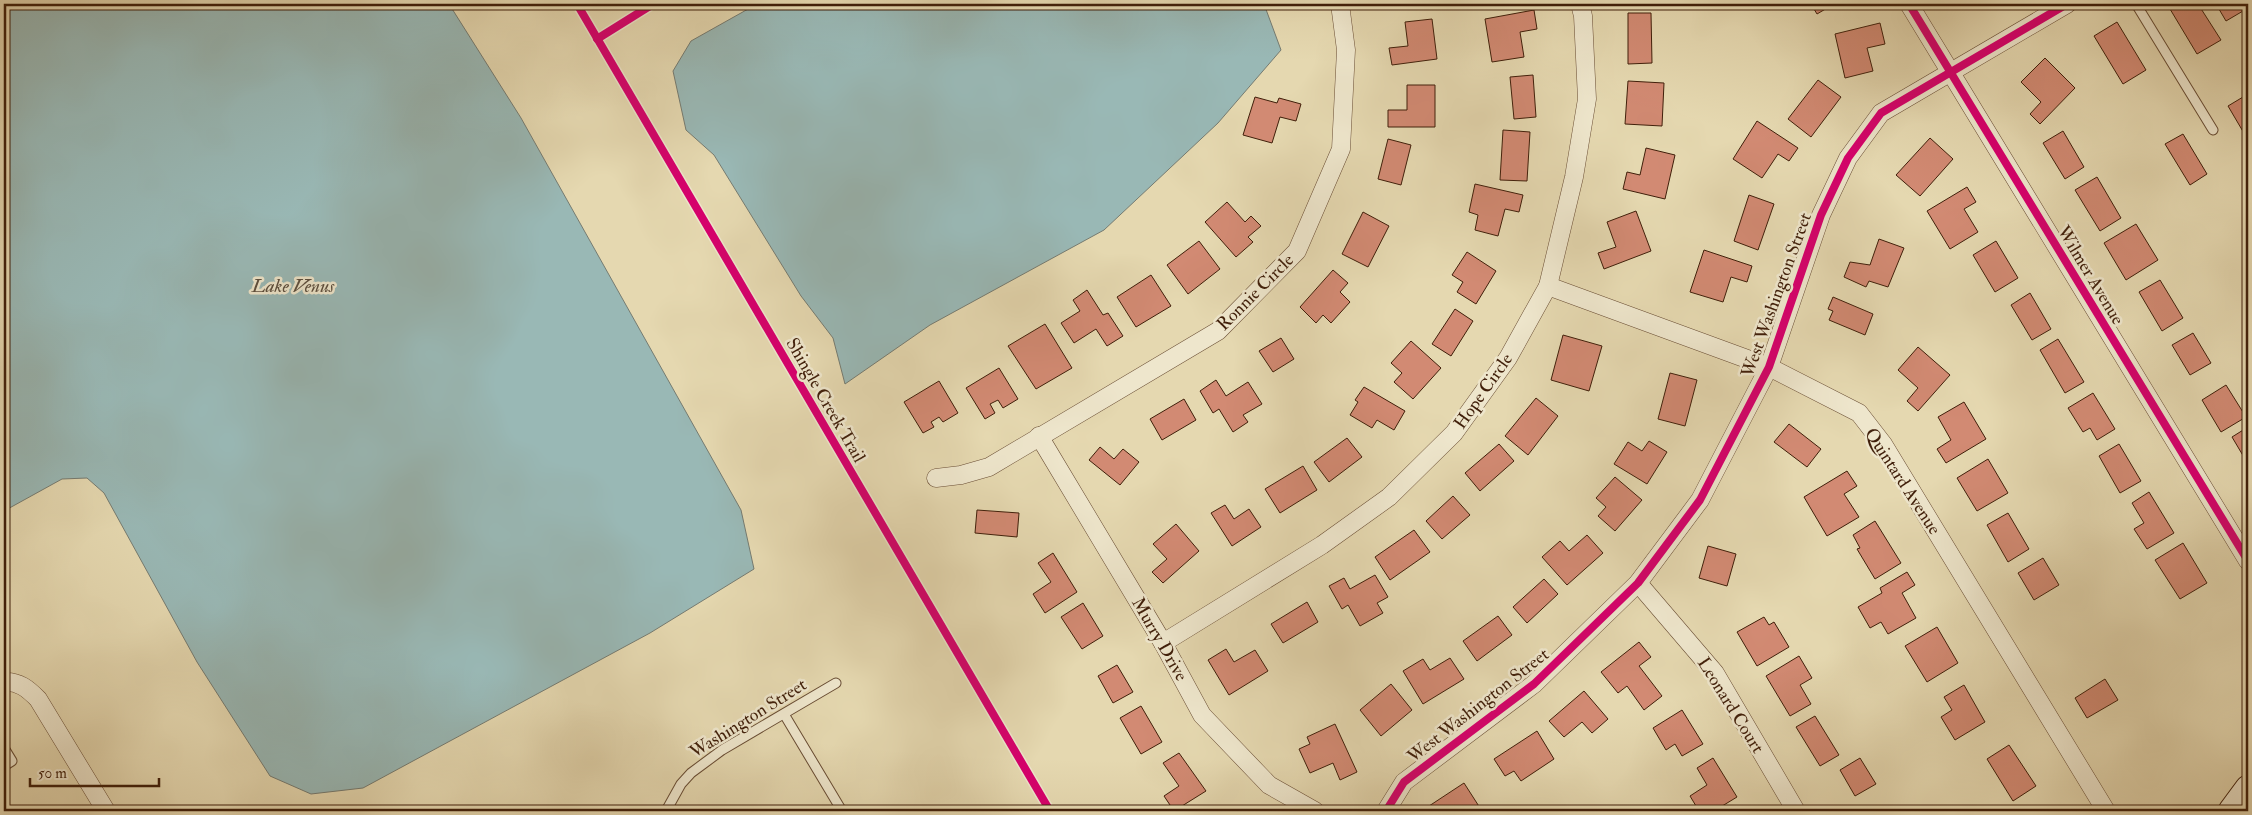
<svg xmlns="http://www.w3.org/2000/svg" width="2252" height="815" font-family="'IM FELL Double Pica',serif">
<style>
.water{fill:#99b8b5;stroke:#757b71}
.building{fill:#d28a73;stroke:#401f0a}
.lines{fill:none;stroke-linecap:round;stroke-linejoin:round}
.lane-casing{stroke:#694d34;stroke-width:11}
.street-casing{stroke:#694d34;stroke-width:19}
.secondary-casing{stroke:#401f0a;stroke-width:27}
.lane{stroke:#eee6cc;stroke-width:9}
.street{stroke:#eee6cc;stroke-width:18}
.secondary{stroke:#eee6cc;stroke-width:25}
.cycleway-casing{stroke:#eee6cc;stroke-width:11}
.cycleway{stroke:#d6006c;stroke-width:8}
.labels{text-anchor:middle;stroke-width:5;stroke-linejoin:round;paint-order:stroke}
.street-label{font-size:18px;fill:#401f0a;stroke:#eee6cc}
.water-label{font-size:19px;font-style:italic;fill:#5b4d3d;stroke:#eee6cc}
</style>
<rect width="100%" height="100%" fill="#e5d8b0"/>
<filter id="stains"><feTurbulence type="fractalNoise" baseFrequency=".004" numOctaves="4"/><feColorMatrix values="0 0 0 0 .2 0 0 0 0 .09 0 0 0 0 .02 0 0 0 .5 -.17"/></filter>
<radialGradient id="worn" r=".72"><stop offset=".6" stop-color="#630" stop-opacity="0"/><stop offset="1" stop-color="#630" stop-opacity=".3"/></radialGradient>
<g class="water">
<path d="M4,4H449L521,118L741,510L754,569L650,633L363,788L311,794L270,776L197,662L104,493L87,478L62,479L4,511Z"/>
<path d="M757,4H1264L1281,50L1218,123L1104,230L930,325L845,384L833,338L801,296L714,155L686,130L673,71L691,41Z"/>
</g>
<g class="building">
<path d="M1811,4H1834L1817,14Z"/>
<path d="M2167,4H2198L2221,40L2197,54Z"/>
<path d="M2216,4H2239L2243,11L2226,21Z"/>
<path d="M1534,10L1537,29L1520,32L1524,57L1492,62L1485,19Z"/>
<path d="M1628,13H1651L1652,63L1628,64Z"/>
<path d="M1432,19L1437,59L1392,65L1389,48L1408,46L1405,22Z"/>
<path d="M2117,22L2146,70L2123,84L2094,36Z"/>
<path d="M1880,23L1885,44L1867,48L1873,71L1845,78L1835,34Z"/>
<path d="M2045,58L2075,88L2040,124L2030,114L2041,102L2021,82Z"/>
<path d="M1533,75L1536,117L1514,119L1510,77Z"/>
<path d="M1818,80L1841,97L1811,137L1788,119Z"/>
<path d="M1628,81L1664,83L1662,126L1625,124Z"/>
<path d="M1407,85H1435V127H1388V110H1407Z"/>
<path d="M2248,94V140L2228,106Z"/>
<path d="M1255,97L1277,103L1279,98L1301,104L1296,121L1280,117L1272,143L1243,135Z"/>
<path d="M1757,121L1798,148L1789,161L1778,154L1762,178L1733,159Z"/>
<path d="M1503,130L1530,132L1527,181L1500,180Z"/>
<path d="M2063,131L2084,167L2065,179L2043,143Z"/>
<path d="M2183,134L2207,174L2190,185L2165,144Z"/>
<path d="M1930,138L1953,159L1920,196L1896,175Z"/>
<path d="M1388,139L1411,145L1401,185L1378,179Z"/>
<path d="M1646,148L1675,155L1665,199L1623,189L1627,172L1640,175Z"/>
<path d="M2097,177L2121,218L2100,231L2075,190Z"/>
<path d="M1475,184L1523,195L1519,212L1505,209L1498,236L1475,230L1478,215L1469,212Z"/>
<path d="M1967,187L1976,202L1964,209L1978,232L1950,249L1927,211Z"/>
<path d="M1749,195L1774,204L1758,250L1734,241Z"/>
<path d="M1227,202L1245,222L1251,216L1261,226L1248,237L1253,242L1236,257L1205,222Z"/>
<path d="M1636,211L1651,251L1604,269L1598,253L1616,247L1607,222Z"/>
<path d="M1363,212L1389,226L1368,267L1342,254Z"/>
<path d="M2136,224L2158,260L2126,280L2104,243Z"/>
<path d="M1879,239L1904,248L1888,287L1869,281L1866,287L1844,277L1850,262L1870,265Z"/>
<path d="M1199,241L1220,269L1188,294L1167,265Z"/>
<path d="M1996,241L2018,278L1995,292L1973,255Z"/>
<path d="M1704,250L1752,266L1747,282L1731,277L1723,302L1690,292Z"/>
<path d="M1467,252L1496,271L1476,304L1457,292L1463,282L1452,275Z"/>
<path d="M1333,270L1348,283L1340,292L1350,302L1331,323L1323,315L1316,323L1300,307Z"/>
<path d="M1151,275L1171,306L1136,327L1117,297Z"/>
<path d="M2160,280L2183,318L2162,331L2139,292Z"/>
<path d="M1087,290L1103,315L1108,313L1123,336L1107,346L1096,329L1074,343L1061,323L1080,311L1073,300Z"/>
<path d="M2030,293L2051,329L2032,340L2011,305Z"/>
<path d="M1833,297L1873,314L1865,335L1829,320L1833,311L1828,309Z"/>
<path d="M1455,309L1473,321L1451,356L1432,344Z"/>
<path d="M1045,324L1072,368L1036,389L1008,346Z"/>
<path d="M2193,333L2211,363L2190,375L2172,345Z"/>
<path d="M1563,335L1602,346L1589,391L1551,380Z"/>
<path d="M1281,338L1294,359L1273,372L1259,351Z"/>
<path d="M2058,339L2084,382L2065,393L2040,350Z"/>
<path d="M1411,341L1441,368L1413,399L1394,382L1402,373L1391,363Z"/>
<path d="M1918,347L1950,375L1918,411L1907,401L1918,388L1898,370Z"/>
<path d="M999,368L1018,399L1003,408L998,400L990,404L995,413L985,419L966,388Z"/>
<path d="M1670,373L1697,380L1685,426L1658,419Z"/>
<path d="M1216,380L1226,396L1248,382L1262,404L1243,415L1248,422L1233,432L1219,409L1213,413L1200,391Z"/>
<path d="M939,381L958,413L943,422L939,417L931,422L934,427L923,433L904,402Z"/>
<path d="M2226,385L2246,417L2221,432L2202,400Z"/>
<path d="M1364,387L1405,411L1394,430L1377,420L1372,428L1350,415L1358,402L1355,400Z"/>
<path d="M2093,393L2115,429L2097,440L2090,428L2083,432L2068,408Z"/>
<path d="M1536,398L1558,416L1528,455L1505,436Z"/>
<path d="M1184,399L1196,420L1162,440L1150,419Z"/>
<path d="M1964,402L1986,439L1946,463L1937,449L1951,440L1938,417Z"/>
<path d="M1789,424L1821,449L1807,467L1774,442Z"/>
<path d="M2248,427V464L2232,437Z"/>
<path d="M1347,438L1362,457L1329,482L1314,462Z"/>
<path d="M1649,441L1667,452L1647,484L1614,464L1628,442L1642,451Z"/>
<path d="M1499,444L1514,461L1480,491L1465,473Z"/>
<path d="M2119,444L2141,481L2120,493L2099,456Z"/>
<path d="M1100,447L1114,459L1123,449L1139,462L1120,485L1089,460Z"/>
<path d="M1988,459L2008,493L1977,511L1957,478Z"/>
<path d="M1303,466L1317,490L1280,513L1265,489Z"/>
<path d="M1847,471L1857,486L1844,494L1859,517L1827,536L1804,497Z"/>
<path d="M1615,477L1642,500L1615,531L1598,516L1606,507L1596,498Z"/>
<path d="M2149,492L2174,533L2147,549L2134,529L2144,523L2132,503Z"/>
<path d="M1453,496L1470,515L1442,539L1426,521Z"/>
<path d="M1225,505L1234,519L1249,509L1261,527L1232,546L1211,513Z"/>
<path d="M977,510L1019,513L1017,537L975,533Z"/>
<path d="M2008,513L2029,549L2008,562L1987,525Z"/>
<path d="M1875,521L1901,563L1875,579L1857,549L1860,548L1853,535Z"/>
<path d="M1176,524L1199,551L1163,583L1152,572L1167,559L1153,544Z"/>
<path d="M1414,530L1430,552L1390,580L1375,557Z"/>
<path d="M1587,535L1603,553L1567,585L1542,557L1560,541L1569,551Z"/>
<path d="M2183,543L2207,583L2180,599L2155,560Z"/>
<path d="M1708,546L1736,554L1727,586L1699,578Z"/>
<path d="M1053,553L1077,592L1045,613L1033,594L1051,582L1038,563Z"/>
<path d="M2043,558L2059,585L2034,600L2018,573Z"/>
<path d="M1907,572L1915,585L1902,593L1916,618L1888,634L1881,622L1870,628L1858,607L1882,593L1880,588Z"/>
<path d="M1375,575L1388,597L1377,603L1383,613L1360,626L1348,605L1342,609L1329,586L1344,578L1350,589Z"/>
<path d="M1544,579L1558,594L1527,623L1513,607Z"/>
<path d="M1307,602L1318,622L1283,643L1271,624Z"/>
<path d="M1083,603L1103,636L1082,649L1061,617Z"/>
<path d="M1498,616L1512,635L1477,661L1463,641Z"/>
<path d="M1764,617L1769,625L1774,622L1789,647L1757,666L1737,632Z"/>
<path d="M1937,627L1958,663L1927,682L1905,646Z"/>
<path d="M1639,642L1651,657L1639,666L1662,696L1644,710L1627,686L1618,693L1601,672Z"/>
<path d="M1226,649L1234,662L1255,650L1268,671L1229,695L1208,660Z"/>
<path d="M1799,656L1812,678L1800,685L1811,704L1790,716L1766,676Z"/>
<path d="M1450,658L1464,679L1423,704L1403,671L1423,659L1430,670Z"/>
<path d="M1117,665L1133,692L1113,703L1098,676Z"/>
<path d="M2105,679L2118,700L2087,718L2075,698Z"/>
<path d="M1391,684L1412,710L1381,736L1360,710Z"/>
<path d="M1964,685L1985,722L1955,740L1941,717L1952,710L1944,697Z"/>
<path d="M1584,691L1608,719L1592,733L1582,722L1564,737L1549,721Z"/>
<path d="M1141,706L1162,742L1141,754L1120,718Z"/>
<path d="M1682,710L1703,744L1682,756L1675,744L1666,750L1653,728Z"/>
<path d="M1815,716L1839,755L1820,766L1796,727Z"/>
<path d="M1335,724L1357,772L1340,780L1333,763L1310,773L1299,749L1310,744L1307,737Z"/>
<path d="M1537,731L1554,759L1521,781L1514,771L1505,776L1494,759Z"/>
<path d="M2009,745L2036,786L2013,801L1987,759Z"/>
<path d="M1179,753L1206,791L1174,811L1164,796L1179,786L1163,763Z"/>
<path d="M1713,758L1737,797L1714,811H1699L1690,796L1707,785L1697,768Z"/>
<path d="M1860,758L1876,784L1855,796L1840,770Z"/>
<path d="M1464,783L1482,811H1428L1426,808Z"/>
</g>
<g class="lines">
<g class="lane-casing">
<g id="lane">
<path d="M2136,4L2213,130"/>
<path d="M784,714L842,811"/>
<path d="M4,748L12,761L4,766"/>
<path d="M666,811L681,784L691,773L722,750L836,683"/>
</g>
</g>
<g class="street-casing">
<g id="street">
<path d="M1909,4L2248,561"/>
<path d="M1548,286L1769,367L1859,413L1883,444L2106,811"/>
<path d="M1039,436L1163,643L1202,715L1269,785L1315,811"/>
<path d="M936,478L961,475L989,467L1218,331L1297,251L1341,149L1346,50L1340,4"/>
<path d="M1638,583L1715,673L1796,811"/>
<path d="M1163,643L1322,545L1389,497L1454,433L1508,358L1548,286L1574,177L1587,99L1583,16L1580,4"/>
<path d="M4,682C19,681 28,689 38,699L106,811"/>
<path d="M1386,811L1404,782L1534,684L1638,583L1700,500L1769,367L1821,215L1848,158L1881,113L2067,4"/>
</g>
</g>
<g class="secondary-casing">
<path id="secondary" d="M2231,811L2248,788"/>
</g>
<use href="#lane" class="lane"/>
<use href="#street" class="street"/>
<use href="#secondary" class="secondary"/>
<g class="cycleway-casing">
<g id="cycleway">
<path d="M577,4L1050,811"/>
<path d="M1909,4L2248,561"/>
<path d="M597,39L653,4"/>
<path d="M1386,811L1404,782L1534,684L1638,583L1700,500L1769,367L1821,215L1848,158L1881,113L2067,4"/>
</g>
</g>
<use href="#cycleway" class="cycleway"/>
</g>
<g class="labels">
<g class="street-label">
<text transform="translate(2091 275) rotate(59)" y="6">Wilmer Avenue</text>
<text transform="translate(1255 292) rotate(-45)" y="6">Ronnie Circle</text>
<text transform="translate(1776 295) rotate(-70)" y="6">West Washington Street</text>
<text transform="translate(1483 391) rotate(-55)" y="6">Hope Circle</text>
<text transform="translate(826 400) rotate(60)" y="6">Shingle Creek Trail</text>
<text transform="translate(1903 481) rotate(57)" y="6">Quintard Avenue</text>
<text transform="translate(1160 639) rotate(60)" y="6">Murry Drive</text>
<text transform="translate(1478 705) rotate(-38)" y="6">West Washington Street</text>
<text transform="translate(1731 705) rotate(58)" y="6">Leonard Court</text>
<text transform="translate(748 718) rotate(-32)" y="6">Washington Street</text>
</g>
<g class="water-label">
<text x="293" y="292">Lake Venus</text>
</g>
</g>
<rect width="2252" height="815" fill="none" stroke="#e5d8b0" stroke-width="20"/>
<rect x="5" y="5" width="2242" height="805" fill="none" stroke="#401f0a" stroke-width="2.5"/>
<rect x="10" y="10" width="2232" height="795" fill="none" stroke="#401f0a"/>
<path d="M30 778v8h129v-8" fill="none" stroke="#401f0a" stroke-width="2.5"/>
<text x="38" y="778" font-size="15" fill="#401f0a" stroke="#eee6cc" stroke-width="4" paint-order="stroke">50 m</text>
<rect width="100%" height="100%" filter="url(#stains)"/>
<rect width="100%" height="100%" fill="url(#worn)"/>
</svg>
